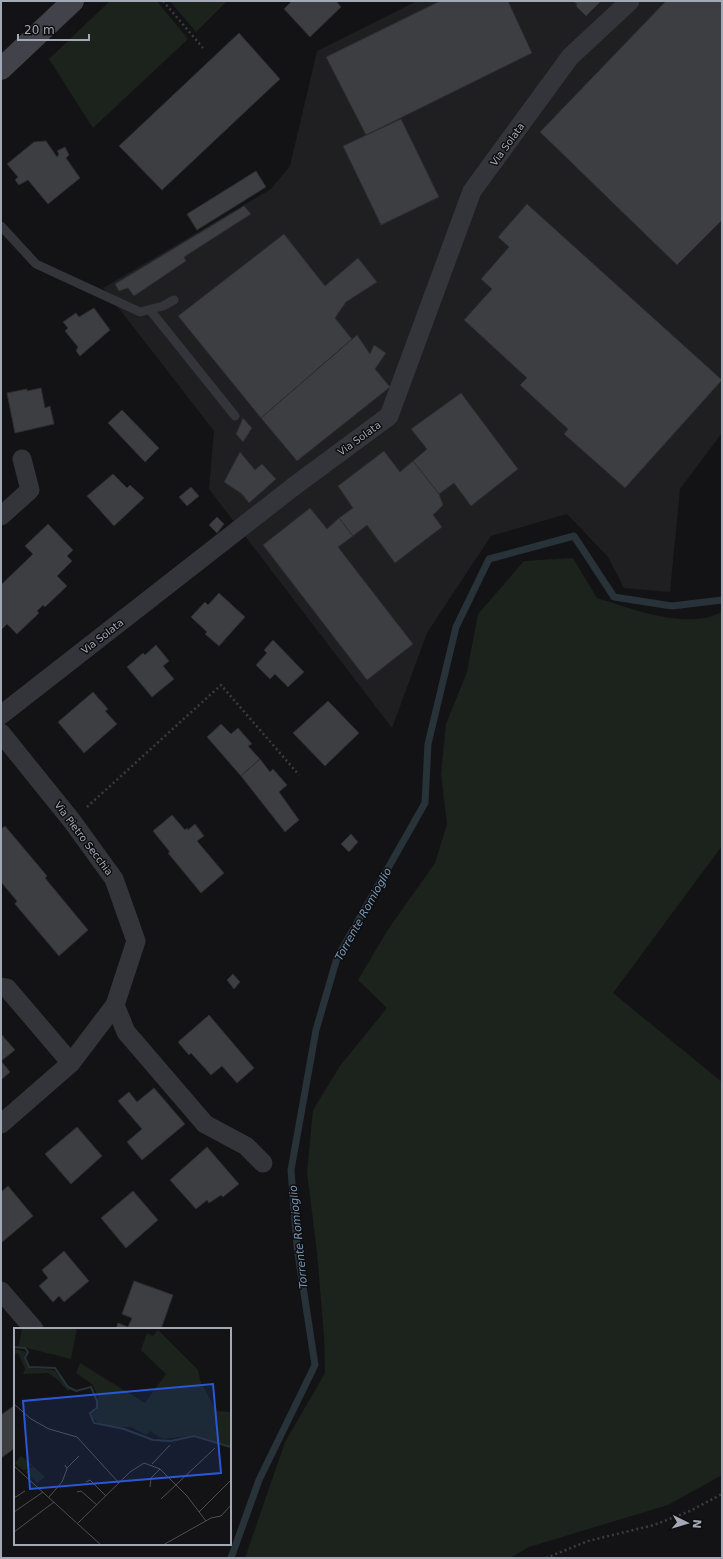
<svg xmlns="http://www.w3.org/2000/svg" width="723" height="1559" font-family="'DejaVu Sans',sans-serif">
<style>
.built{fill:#1f1f22}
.green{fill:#1b231c}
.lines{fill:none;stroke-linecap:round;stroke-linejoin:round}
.stream{stroke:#283239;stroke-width:7}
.building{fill:#3d3e42;stroke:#2d2d31}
.path{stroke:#3a3c41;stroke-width:2.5;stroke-dasharray:2 3;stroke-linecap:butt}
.lane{stroke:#34353a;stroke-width:9}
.street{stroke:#34353a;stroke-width:19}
.secondary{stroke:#42434a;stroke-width:22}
.labels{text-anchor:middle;stroke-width:3;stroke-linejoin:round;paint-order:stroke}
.street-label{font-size:10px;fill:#a4a9b6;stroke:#0e0e10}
.water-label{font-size:11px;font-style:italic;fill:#7897b4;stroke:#0e0e10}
.inset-river{fill:none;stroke:#283239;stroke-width:2}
.inset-road{fill:none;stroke:#4d4f55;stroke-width:1}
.view{fill:#2a57d5;fill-opacity:0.15;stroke:#2a57d5;stroke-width:2}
.inset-edge{fill:none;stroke:#a4a9b6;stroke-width:2}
</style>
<rect width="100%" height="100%" fill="#131315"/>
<path class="built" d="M417,1H722V433L680,489L670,592L624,588L608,557L567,514L491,536L427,633L392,728L209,489L214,431L103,288L271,189L290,166L317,51Z"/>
<g class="green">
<path d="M110,1H158L160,5L188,39L93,128L49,59Z"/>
<path d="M170,1H227L196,32Z"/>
<path d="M573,558L597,598C630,608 670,624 705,618C710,617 717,614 722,612V846L613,993L722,1082V1475L668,1505L529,1547L510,1558H245L285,1442L325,1373L324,1336L317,1252L307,1172L313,1110L340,1066L387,1008L358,980L387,931L435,863L447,824L441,774L446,724L467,672L478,614L524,561Z"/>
</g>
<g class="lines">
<path class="stream" d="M231,1558L259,1480L315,1365L297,1247L291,1170L316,1030L337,958L425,803L428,744L456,627L489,559L574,536L614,597L672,606L722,600"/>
</g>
<g class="building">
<path d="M292,1H336L341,7L310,37L284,9Z"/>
<path d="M440,1H508L532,53L366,135L326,57Z"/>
<path d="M573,1H601L586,16L576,6L577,4Z"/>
<path d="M666,1H722V220L677,265L540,132Z"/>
<path d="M239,33L280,79L162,190L119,146Z"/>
<path d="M401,119L439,197L381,225L343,146Z"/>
<path d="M46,141L57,157L59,154L57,151L65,147L69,155L66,158L80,178L48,204L28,180L19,185L15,180L18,177L7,164L34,142Z"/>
<path d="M256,171L266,187L197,230L187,214Z"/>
<path d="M527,204L722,380L625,488L564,434L568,429L520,385L527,378L464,320L492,289L481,279L509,247L498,237Z"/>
<path d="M244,206L251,214L184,257L186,261L134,296L128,288L119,291L115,284Z"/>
<path d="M284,234L325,286L358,258L377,282L346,302L335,318L352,339L261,418L178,316Z"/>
<path d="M94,308L110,330L80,356L76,351L78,347L65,331L68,328L63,322L76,313L79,317Z"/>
<path d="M357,335L370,354L374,345L386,353L375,369L390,387L297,461L261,418Z"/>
<path d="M41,388L45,408L50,406L54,424L15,433L7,393L27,389V391Z"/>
<path d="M461,393L518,469L471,506L454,483L439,494L413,461L427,449L411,429Z"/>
<path d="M122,410L159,448L145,462L108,423Z"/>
<path d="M243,418L252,428L243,442L236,434Z"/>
<path d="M384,451L400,472L413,461L439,494L443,505L433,515L442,527L395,563L367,525L353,536L339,518L353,508L338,486Z"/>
<path d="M240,452L255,470L262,464L276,479L249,503L242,494L224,482Z"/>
<path d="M113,474L127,488L130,485L144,498L114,526L87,496Z"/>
<path d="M191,487L199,496L187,506L179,497Z"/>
<path d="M310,508L327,529L339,518L353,536L338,547L413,644L367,680L263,545Z"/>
<path d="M217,517L224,524L217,533L209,525Z"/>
<path d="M48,524L73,550L67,556L72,561L57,576L67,586L45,607L43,605L37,611L39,613L17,634L7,624L1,630V585L33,554L25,546Z"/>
<path d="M219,593L245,617L219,646L205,634L207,632L191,617L205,602L208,605Z"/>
<path d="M273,640L304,672L288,687L275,674L270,679L256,665L267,653L264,650Z"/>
<path d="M156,645L169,661L163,666L174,679L152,697L127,667L143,653L145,655Z"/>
<path d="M93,692L108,709L105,711L117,724L84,753L58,722Z"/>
<path d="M328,701L359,733L325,766L293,733Z"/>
<path d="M221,724L231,734L238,728L252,744L248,746L260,759L241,776L207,737Z"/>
<path d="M260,759L270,772L273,769L287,785L279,792L299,820L285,832L241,776Z"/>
<path d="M172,815L185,830L187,828L188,830L195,824L204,836L197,841L224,873L201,893L168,853L170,852L153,831Z"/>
<path d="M5,826L47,876L45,878L88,930L59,956L15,904L17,901L1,882V829Z"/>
<path d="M351,834L358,842L349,852L341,844Z"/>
<path d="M233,974L240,982L234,989L227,980Z"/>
<path d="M209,1015L254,1068L237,1083L222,1066L211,1075L191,1053L189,1055L178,1042Z"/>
<path d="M1,1034L15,1050L1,1061L10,1072L1,1080Z"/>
<path d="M154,1088L185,1124L142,1160L127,1142L142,1129L118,1101L129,1092L137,1102Z"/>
<path d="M77,1127L102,1156L71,1184L45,1154Z"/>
<path d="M207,1147L239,1184L223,1197L221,1195L209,1203L207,1200L196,1209L170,1180Z"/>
<path d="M8,1186L33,1216L1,1243V1192Z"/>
<path d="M133,1191L158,1220L126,1248L101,1218Z"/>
<path d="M64,1251L89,1281L64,1302L59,1296L53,1302L39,1286L48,1278L42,1270Z"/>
<path d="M134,1281L173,1295L161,1329H116L118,1323L128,1327L132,1318L122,1314Z"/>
<path d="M15,1405V1448L1,1458V1415Z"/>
</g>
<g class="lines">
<g class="path">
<path d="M163,1L203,48"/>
<path d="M87,807L221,685L299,775"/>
<path d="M546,1558L588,1541L654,1525L690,1511L722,1494"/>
</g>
<g class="lane">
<path d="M1,226L36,264L140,312L163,306L174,300"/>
<path d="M150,310L235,416"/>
</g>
<g class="street">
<path d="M1,516L30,490L22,459"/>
<path d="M1,715L293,487L389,416L472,191L570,57L630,1"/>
<path d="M1,733L72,821L114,879L136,941L115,1005L71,1063L1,1124"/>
<path d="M1,987L7,988L71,1063"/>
<path d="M115,1005L126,1032L205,1124L246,1146L263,1163"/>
<path d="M1,1291L34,1329"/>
</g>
<path class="secondary" d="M1,69L73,1"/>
</g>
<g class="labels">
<g class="street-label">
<text transform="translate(507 144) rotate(-54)" y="4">Via Solata</text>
<text transform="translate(359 438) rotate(-36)" y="4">Via Solata</text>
<text transform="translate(102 636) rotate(-38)" y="4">Via Solata</text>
<text transform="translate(84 838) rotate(53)" y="4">Via Pietro Secchia</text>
</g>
<g class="water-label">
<text transform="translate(363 914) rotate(-61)" y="4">Torrente Romioglio</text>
<text transform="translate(298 1237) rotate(-96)" y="4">Torrente Romioglio</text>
</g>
</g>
<g transform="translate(14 1328)">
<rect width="217" height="217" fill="#131315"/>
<path d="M8,0H63L57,31L5,18ZM144,2L184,42L186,52L202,83L217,84V118L181,107L149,111L136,103L132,107L117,99H100L86,96L79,91L78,85L83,82L84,68L78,56L62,45L66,35L131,75L152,46L127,22L133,5L139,8ZM0,21L12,24L10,30L15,40L40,42L56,61L54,63L43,51L34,45L9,46L11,41L4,25L0,26ZM7,128L18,137L10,143L1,135ZM19,138L31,149L23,155L11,144Z" fill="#1b231c"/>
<path class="inset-river" d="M0,19L11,20L14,24L11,30L15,39L41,40L54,59L62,63L77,59L83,73V80L76,85L80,95L110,101L139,112L157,113L180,108L217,119"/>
<path class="inset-road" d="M0,76L17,91L35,101L63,109L105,155M138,136L156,117M0,138L87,217M53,140L65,128M72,154L76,152L92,168M136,159L137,150L146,141M63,164L67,163L83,177M35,169L48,154L53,141L51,137M0,170L11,163M147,171L201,120M0,184L29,164M185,184L217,152M64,195L116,144L130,135L146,141L173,168L192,193M0,204L40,174M149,217L197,190L207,188L217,177"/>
<path class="view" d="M199,56L207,145L16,161L9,73Z"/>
<rect width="217" height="217" class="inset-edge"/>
</g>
<rect width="723" height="1559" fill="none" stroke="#a4a9b6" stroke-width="4"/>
<g transform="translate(687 1523) rotate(95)" stroke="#0e0e10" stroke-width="3" paint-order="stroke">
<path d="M0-3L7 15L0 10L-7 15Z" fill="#a4a9b6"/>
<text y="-6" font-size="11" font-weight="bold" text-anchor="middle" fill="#a4a9b6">N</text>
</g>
<path d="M18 34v6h71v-6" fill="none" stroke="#a4a9b6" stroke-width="2"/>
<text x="24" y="34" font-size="12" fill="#a4a9b6" stroke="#0e0e10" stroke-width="3" paint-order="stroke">20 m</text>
</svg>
